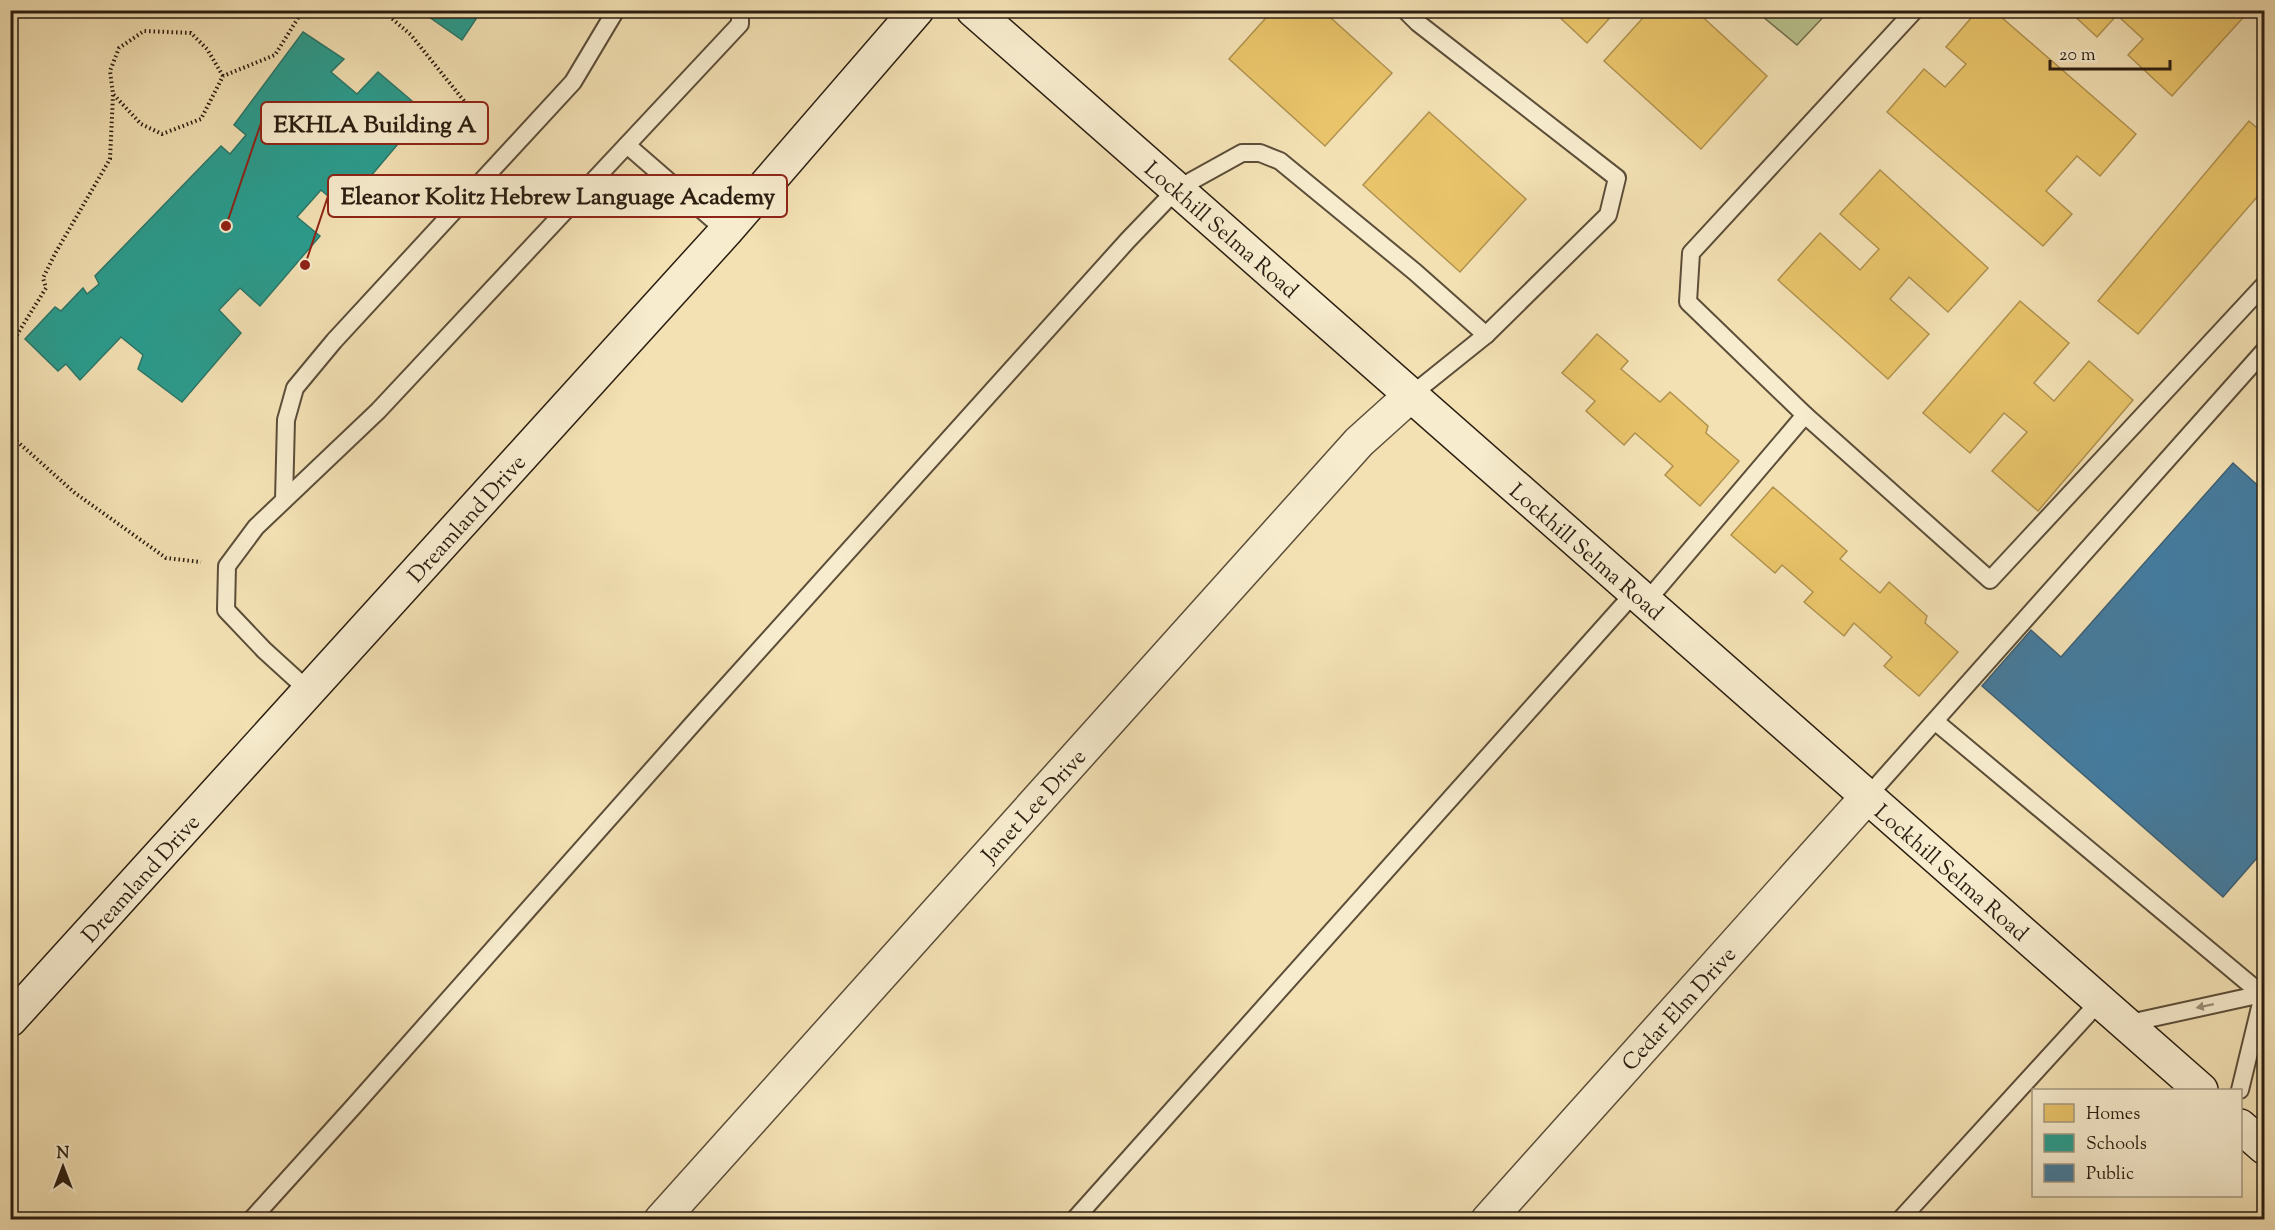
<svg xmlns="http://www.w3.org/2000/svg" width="2275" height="1230" font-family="'Sorts Mill Goudy',serif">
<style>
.green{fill:#b9c38e;stroke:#72704f;stroke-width:1.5}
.homes{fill:#e9c46a;stroke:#b0924f;stroke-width:1.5}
.schools{fill:#2a9d8f;stroke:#2a7769;stroke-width:1.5}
.public{fill:#457b9d;stroke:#3d5f73;stroke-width:1.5}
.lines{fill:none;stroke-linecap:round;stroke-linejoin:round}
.lane-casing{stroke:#5c4e39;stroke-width:20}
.street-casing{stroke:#5c4e39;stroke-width:36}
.secondary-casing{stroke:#2a1d10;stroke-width:36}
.path{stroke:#2a1d10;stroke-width:4;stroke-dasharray:1.5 3;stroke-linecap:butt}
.lane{stroke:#f7ecce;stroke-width:16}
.street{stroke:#f7ecce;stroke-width:33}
.secondary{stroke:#f7ecce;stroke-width:33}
.oneway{fill:#9b8f78}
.labels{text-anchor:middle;stroke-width:6;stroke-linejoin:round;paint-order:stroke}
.street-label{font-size:22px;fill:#2a1d10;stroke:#f7ecce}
.leader{fill:none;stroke:#8f2418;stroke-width:2}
.callout-dot{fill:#8f2418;stroke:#f7ecce;stroke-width:2}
.callout{fill:#f7ecce;stroke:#8f2418;stroke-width:2}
.callout-label{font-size:24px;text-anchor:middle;font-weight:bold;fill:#2a1d10}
</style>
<rect width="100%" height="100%" fill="#f3e1b4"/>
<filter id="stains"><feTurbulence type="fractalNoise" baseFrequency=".00333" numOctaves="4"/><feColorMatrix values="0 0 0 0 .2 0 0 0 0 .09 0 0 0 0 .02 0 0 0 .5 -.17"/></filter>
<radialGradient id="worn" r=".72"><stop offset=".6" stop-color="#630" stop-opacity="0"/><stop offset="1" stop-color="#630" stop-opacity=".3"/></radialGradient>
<path class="green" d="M1756,11H1829L1797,45Z"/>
<g class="homes">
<path d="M1273,10H1322L1392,73L1325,146L1229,59Z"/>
<path d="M1552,10H1617L1587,43Z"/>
<path d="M1650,10H1695L1767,76L1701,149L1604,61Z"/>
<path d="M1978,10H1993L2136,134L2100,176L2077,156L2046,191L2072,214L2043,246L1887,112L1924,69L1945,87L1966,64L1946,47Z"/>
<path d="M2068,10H2250L2172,96L2128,55L2143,39L2117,15L2097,37Z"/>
<path d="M1429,112L1526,199L1460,272L1363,185Z"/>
<path d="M2249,121L2264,134V189L2138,334L2098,301Z"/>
<path d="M1880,170L1988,268L1948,312L1909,277L1890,299L1929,334L1888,379L1778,280L1820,233L1860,270L1879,249L1840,214Z"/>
<path d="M2020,301L2069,343L2034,383L2054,401L2089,361L2133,400L2038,511L1992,471L2027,432L2004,413L1970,453L1923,413Z"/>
<path d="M1597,334L1628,361L1621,369L1660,402L1670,392L1708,426L1706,433L1739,461L1700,506L1665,475L1673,466L1635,433L1624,445L1586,411L1595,401L1562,373Z"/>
<path d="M1773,487L1847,551L1840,559L1880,593L1889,582L1927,616L1925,623L1958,652L1919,696L1884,666L1892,657L1854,623L1844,636L1804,602L1813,592L1782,565L1775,573L1731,535Z"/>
</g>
<g class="schools">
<path d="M419,10H482L462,40Z"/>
<path d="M303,32L344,59L331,72L357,94L378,72L425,112L343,209L321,190L297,217L320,236L260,306L240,288L219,310L241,333L182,402L138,369L143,355L121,337L80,380L66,364L58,371L25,339L55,307L61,311L83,288L87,294L99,284L95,276L221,146L230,154L246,135L234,125Z"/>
</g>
<path class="public" d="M2233,463L2264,491V850L2223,897L1982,686L2031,630L2061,657Z"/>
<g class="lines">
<g class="lane-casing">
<g id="lane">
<path d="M1405,10L1418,23L1617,178L1608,215L1486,335L1410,396"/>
<path d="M627,145L726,231"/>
<path d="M1805,415L1990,580L2264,285"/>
<path d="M284,500L286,420L295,388L334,341L573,82L616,10"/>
<path d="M1646,602L1805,415L1688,302L1691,253L1915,10"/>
<path d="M309,691L264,650L226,610L227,566L256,527L378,411L740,24V10"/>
<path d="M1936,722L2264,996"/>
<path d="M1867,797L2264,351"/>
<path d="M2125,1024L2262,994"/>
<path d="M2240,1090L2264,991"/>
<path d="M251,1220L354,1106L698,718L1128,240L1177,189L1242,153H1260L1280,161L1415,272L1486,335"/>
<path d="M1074,1220L1635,592"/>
<path d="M1900,1220L2099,1002"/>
</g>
</g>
<g class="street-casing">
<g id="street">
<path d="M661,1220L1359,442L1410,396"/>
<path d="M1488,1220L1867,797"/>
</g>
</g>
<g class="secondary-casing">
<g id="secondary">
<path d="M973,10L2201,1090"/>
<path d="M10,1020L726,231L917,10"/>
<path d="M2240,1126L2264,1147"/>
</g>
</g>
<g class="path">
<path d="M382,10L411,35L481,122"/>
<path d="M223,76L207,49L191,33L144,31L119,48L110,71L113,94L141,124L162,134L201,119L223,76L275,55L303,10"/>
<path d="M10,352L18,333L46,288L43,278L56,252L110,159L113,95"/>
<path d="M10,435L75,493L166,558L201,562"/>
</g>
<use href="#lane" class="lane"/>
<use href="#street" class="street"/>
<use href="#secondary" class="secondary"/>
</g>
<defs><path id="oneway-solid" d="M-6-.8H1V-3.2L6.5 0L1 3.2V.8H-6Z" transform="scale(1.5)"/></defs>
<use class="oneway" href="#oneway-solid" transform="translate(2205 1006) rotate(168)"/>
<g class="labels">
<g class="street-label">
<text transform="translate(1222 229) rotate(41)" y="8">Lockhill Selma Road</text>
<text transform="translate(466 518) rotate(-48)" y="8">Dreamland Drive</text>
<text transform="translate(1587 551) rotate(41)" y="8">Lockhill Selma Road</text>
<text transform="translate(1033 805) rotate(-48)" y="8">Janet Lee Drive</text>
<text transform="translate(1952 872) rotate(41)" y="8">Lockhill Selma Road</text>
<text transform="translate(140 878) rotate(-48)" y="8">Dreamland Drive</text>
<text transform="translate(1678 1008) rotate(-48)" y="8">Cedar Elm Drive</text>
</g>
</g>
<path class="leader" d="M226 226L261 123M305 265L328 196"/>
<g class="callout-dot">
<circle cx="226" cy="226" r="6"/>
<circle cx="305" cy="265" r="6"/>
</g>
<g class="callout">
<rect x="261" y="102" width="227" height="42" rx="6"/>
<rect x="328" y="175" width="459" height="42" rx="6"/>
</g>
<g class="callout-label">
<text x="375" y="132">EKHLA Building A</text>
<text x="558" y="204">Eleanor Kolitz Hebrew Language Academy</text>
</g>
<rect width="2275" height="1230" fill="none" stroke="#f3e1b4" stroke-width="36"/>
<rect x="12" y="12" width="2251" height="1206" fill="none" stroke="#2a1d10" stroke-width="3"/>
<rect x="18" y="18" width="2239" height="1194" fill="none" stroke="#2a1d10" stroke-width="1.5"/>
<rect x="2032" y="1089" width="210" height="108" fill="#f7ecce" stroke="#a59982" stroke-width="1.5"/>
<rect x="2044" y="1104" width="30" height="18" fill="#e9c46a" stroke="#a59982" stroke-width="1.5"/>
<text x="2086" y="1119" font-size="18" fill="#2a1d10">Homes</text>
<rect x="2044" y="1134" width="30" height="18" fill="#2a9d8f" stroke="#a59982" stroke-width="1.5"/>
<text x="2086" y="1149" font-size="18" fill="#2a1d10">Schools</text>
<rect x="2044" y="1164" width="30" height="18" fill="#457b9d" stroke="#a59982" stroke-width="1.5"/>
<text x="2086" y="1179" font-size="18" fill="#2a1d10">Public</text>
<g transform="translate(63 1167)" stroke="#f7ecce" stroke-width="4.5" paint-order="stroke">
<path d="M0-4.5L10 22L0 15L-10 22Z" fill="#2a1d10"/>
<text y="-9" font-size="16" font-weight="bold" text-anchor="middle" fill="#2a1d10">N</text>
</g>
<path d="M2050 60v9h120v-9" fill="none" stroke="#2a1d10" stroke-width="3"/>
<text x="2059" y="60" font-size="18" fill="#2a1d10" stroke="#f7ecce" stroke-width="4.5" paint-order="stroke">20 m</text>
<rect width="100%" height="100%" filter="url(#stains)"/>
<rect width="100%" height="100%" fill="url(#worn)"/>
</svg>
